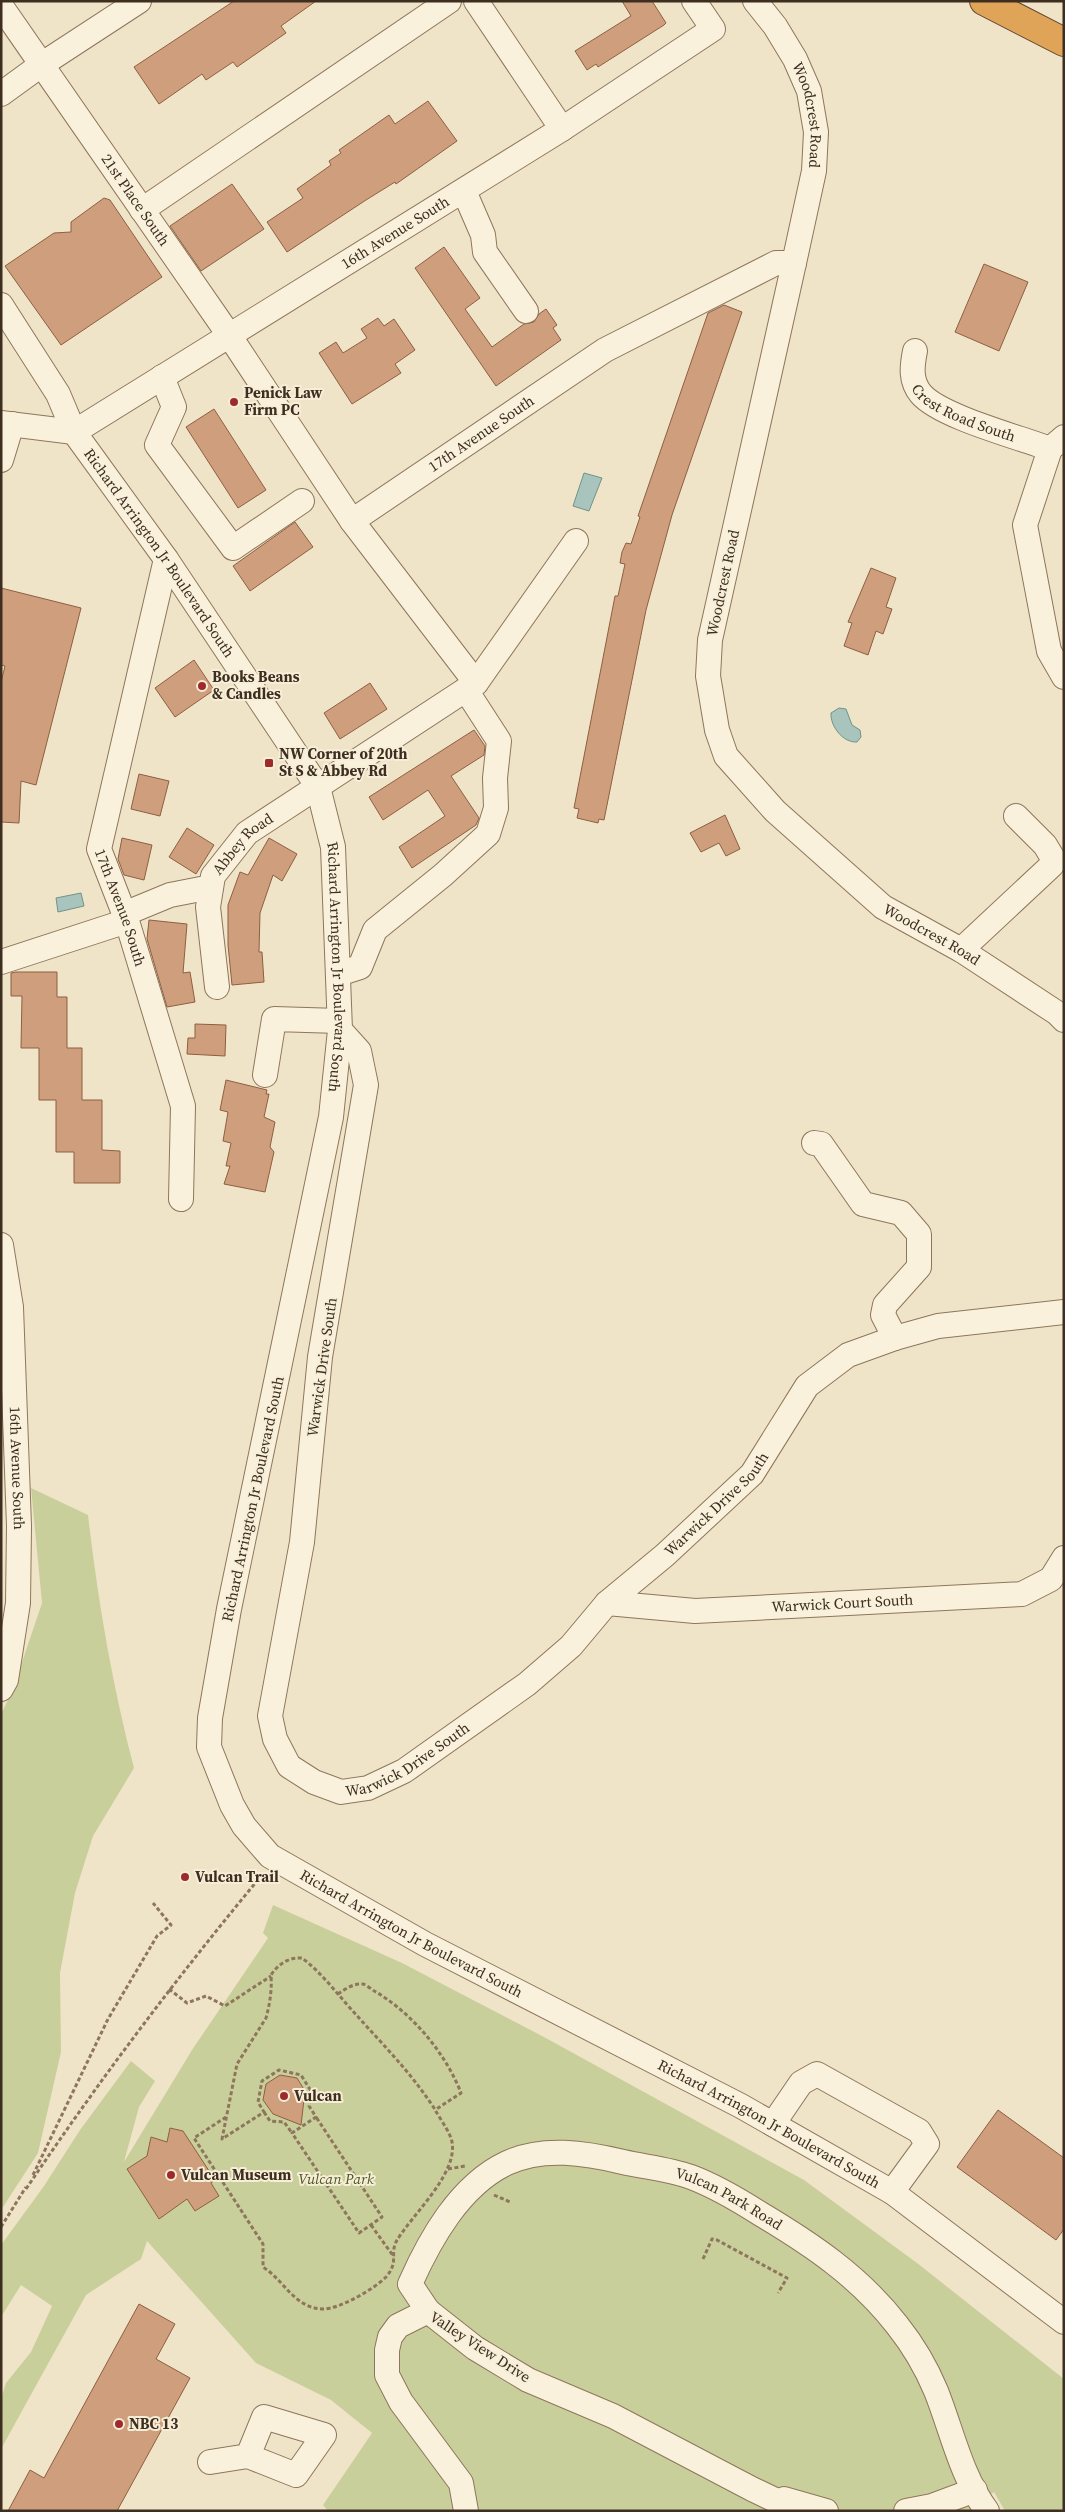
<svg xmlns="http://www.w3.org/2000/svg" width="1065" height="2512" font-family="'Source Serif 4',serif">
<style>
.green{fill:#c9cf9b;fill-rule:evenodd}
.water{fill:#a9c4bc;stroke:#6f938a}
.building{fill:#cf9f7d;stroke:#8d5f41}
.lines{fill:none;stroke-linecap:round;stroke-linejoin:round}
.minor-casing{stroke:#8d765c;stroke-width:26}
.highway-casing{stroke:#5b4430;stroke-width:30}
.path{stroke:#8d765c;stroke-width:3;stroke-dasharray:4 2.5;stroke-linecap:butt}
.minor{stroke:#faf1dc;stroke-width:24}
.highway{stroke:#e0a458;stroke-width:28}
.poi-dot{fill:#9e2a2b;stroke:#f7eed8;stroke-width:2}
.labels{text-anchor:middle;stroke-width:4;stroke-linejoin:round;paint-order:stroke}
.street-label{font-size:15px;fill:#3d2e20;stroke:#f7eed8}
.poi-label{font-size:15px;font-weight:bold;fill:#3d2e20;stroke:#f7eed8;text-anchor:start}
.park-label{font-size:15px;font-style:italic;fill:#4d5a26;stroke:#f7eed8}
</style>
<rect width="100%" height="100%" fill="#f0e4c8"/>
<g class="green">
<path d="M31,1488L88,1515C98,1601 112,1684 134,1768L93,1836L75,1893L60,1973L61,2052L38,2153L1,2210V1714L12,1692L42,1603Z"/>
<path d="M273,1905L402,1963L544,2037L804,2180L917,2263L1064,2379V2511H1005L994,2492L969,2511H328L323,2505L372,2433L331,2400L256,2363L147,2241L141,2259L86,2295L1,2449V2399L6,2383L31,2352L52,2306L21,2285L1,2317V2245L44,2186L80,2130L131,2061L155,2081L139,2107L124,2162L192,2050L268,1938L263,1933ZM403,2385L404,2418L380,2390Z"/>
</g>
<g class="water">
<path d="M584,473L602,478L589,511L573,506Z"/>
<path d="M839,708L846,709L852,725L860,730L861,737L857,742C843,743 830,726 831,713Z"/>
<path d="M81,893L84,906L58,912L56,898Z"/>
</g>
<g class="building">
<path d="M234,1H316L281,26L286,33L237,67L233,62L206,80L202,74L159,104L134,67Z"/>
<path d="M622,1H652L666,23L664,25L598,67L596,64L587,70L575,51L631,16Z"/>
<path d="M428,101L457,141L396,184L395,182L366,200L287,252L267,222L303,198L297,189L331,165L329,161L341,153L339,150L389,115L395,124Z"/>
<path d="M232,184L264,229L201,271L170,226Z"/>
<path d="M104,198L110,200L162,277L61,345L5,266L54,233L71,232V222Z"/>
<path d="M444,247L480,298L465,309L492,347L524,324L534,322L539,314L546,309L557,325L553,328L561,340L496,386L415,268Z"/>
<path d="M984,264L1028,282L999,351L955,332Z"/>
<path d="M724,305L742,312L672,515L646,610L604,820L599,819L598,823L577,818L579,809L574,808L615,596H618L625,564L620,563L622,552L626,543L631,544L640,517L638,516L708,313Z"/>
<path d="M378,318L384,326L394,319L415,350L395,364L401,373L352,404L319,353L336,342L343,353L367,338L361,329Z"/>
<path d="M214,409L266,490L238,508L186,427Z"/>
<path d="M295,522L313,547L250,591L233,566Z"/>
<path d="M871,568L896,578L886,607L892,609L883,634L876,631L868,655L844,646L852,623L848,622Z"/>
<path d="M1,588L81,608L36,785L21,781L19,823L1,822V682L5,666L1,665Z"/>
<path d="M194,660L214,690L175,717L155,688Z"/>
<path d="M370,683L387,709L340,739L324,713Z"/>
<path d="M474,730L485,746L484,755L451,776L479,818L476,825L412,868L399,847L445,816L428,790L383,820L369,797Z"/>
<path d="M139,774L169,781L160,816L131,809Z"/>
<path d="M725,815L740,849L726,856L719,843L701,852L690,833Z"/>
<path d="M187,828L214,845L196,874L169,857Z"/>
<path d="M122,838L152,845L144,880L124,875L118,859Z"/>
<path d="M269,838L297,854L282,881L273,875L260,913L259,952H262L264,982L232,985L228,945V905L240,872L248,875Z"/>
<path d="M149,920L187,924L183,973L190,972L195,1002L167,1007L147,939Z"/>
<path d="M16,972H57V997H67V1048H82V1100H102V1150L120,1151V1183H74V1152H56V1100H39V1048H21L22,996H11V973Z"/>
<path d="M195,1024L226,1025L225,1056L187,1054L188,1038H195Z"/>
<path d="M226,1080L267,1090L266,1094H269L264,1117L275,1122L270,1147L274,1152L265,1192L224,1184L230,1166H226L231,1143L223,1141L228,1112L220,1110Z"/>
<path d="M280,2075L297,2078L305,2091L301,2125L273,2114L263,2100L266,2084Z"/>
<path d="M998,2110L1064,2158V2229L1056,2240L957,2167Z"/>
<path d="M170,2128L183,2131L215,2180L211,2183L219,2196L195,2211L187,2199L159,2219L127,2169L147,2156L151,2137L167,2142Z"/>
<path d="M139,2304L175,2324L156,2359L190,2378L117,2511H8L30,2470L44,2478Z"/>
</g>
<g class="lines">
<g class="minor-casing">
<g id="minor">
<path d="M476,1L562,129"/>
<path id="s1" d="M755,1L775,26L795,59L809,91L816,132L814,171L794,263L710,640L708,676L717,730L726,756L775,811L883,907L961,950L1057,1013L1064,1020"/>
<path id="s2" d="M1,6L229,335L352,521L476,683"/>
<path d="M1,94L41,65L139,1"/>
<path d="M464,191L483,235L485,252L526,311"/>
<path d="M142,210L449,1"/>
<path id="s3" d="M1,305L58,394L74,432L166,559L318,787L333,847L340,1030L331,1117L229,1609L210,1718L209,1747L232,1805L244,1826L270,1856L425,1944L741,2106L892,2192L1064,2322"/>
<path id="s4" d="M915,351C912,366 910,381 921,394C941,417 1019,437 1050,449"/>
<path d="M162,377L174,407L157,445L233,548L302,501"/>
<path d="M1,423L74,432"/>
<path id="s5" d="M74,432L562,129L713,29L694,1"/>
<path d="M1064,437L1050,449L1025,525L1049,651L1064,677"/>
<path d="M1,460L12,424"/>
<path id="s6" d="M352,521L605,350L776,263H794"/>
<path id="s7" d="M166,559L99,849L127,921L183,1106L181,1199"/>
<path d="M124,914L170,895L211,887"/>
<path d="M961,950L1052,865L1054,860L1045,845L1016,816"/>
<path d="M1,962L127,921"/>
<path d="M338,974L360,967L375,930L443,875L488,834L496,808L495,778L499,741L466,690"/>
<path id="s8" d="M217,987L208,907L213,876L247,833L476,683L576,541"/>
<path id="s9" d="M340,1030L359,1051L366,1085L320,1357L302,1542L270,1716L275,1739L289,1766L314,1782L341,1792L368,1788L404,1771L527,1684L571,1646L607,1603L665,1555L752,1474L807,1386L848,1355L895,1338L938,1326L1064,1312"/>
<path d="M265,1075L274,1019L339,1021"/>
<path d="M814,1143L821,1144L863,1204L901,1213L919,1234V1267L885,1305L883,1315L895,1338"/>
<path id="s10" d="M1,1245L11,1307L19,1526L18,1603L6,1680L1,1689"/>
<path id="s11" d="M607,1603L695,1611L1022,1594L1051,1579L1064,1558"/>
<path d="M773,2124L801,2083L817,2074L919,2131L927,2144L892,2192"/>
<path d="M428,2311L398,2326L390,2337L387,2350V2375L401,2402L461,2483L466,2511"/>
<path d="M210,2462L248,2456L296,2475L324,2435L264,2417L248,2456"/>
<path d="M784,2499L826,2511"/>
<path id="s12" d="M798,2511L752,2489L613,2416L528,2380L475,2348L428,2311L410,2284C430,2239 460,2185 507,2163C543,2146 586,2153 623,2162C645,2167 669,2169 691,2177C715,2186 737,2199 759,2213C811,2244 859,2276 897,2325C913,2345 926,2367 936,2391C952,2431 961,2476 987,2511"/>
<path d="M906,2511L932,2506L975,2490"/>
</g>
</g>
<g class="highway-casing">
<path id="highway" d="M984,1L1064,42"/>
</g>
<g class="path">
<path d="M169,1989L187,2003L206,1996L225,2006L271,1976"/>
<path d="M338,1994C345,1989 354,1983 363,1984C367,1985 372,1990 376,1992C413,2014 446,2054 461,2093L435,2110"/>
<path d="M264,2112L270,2121L284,2122L292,2133"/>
<path d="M226,2117L194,2138L263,2244V2267C285,2281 294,2308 323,2309C340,2309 374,2289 386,2277C399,2262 390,2254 396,2242C411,2215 462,2171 451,2138C447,2128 439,2117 434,2108C408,2068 375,2037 344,2001C331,1986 318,1970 302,1958C289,1957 278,1964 271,1975C272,1990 270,2003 266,2018L237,2064L222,2139L264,2112L258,2102L262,2081L279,2070L301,2075L311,2091L309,2106L316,2117L292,2133L359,2233L382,2217L316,2117"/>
<path d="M448,2169L465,2166"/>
<path d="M33,2175L108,2019L157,1936L171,1925L153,1903"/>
<path d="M26,2189C98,2082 175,1980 257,1881"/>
<path d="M494,2195L510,2202"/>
<path d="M371,2225L394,2257"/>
<path d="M1,2227L26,2187"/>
<path d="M703,2259L712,2239L717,2240L787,2278L778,2293"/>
</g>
<use href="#minor" class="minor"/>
<use href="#highway" class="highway"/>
</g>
<g class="poi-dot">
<circle cx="234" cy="402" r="5"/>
<circle cx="202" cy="686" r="5"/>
<rect x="264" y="758" width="10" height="10" rx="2.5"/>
<circle cx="185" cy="1877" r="5"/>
<circle cx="284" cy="2096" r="5"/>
<circle cx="171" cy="2175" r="5"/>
<circle cx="119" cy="2424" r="5"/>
</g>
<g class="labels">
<g class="street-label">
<text dy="5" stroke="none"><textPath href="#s1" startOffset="129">Woodcrest Road</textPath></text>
<text dy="5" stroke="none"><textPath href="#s2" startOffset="236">21st Place South</textPath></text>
<text dy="5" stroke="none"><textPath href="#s5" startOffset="378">16th Avenue South</textPath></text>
<text dy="5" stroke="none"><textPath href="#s4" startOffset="92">Crest Road South</textPath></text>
<text dy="5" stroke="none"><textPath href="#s6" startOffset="156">17th Avenue South</textPath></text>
<text dy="5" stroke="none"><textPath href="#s3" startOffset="295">Richard Arrington Jr Boulevard South</textPath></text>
<text transform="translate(723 583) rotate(-78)" y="5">Woodcrest Road</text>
<text dy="5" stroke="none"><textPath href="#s8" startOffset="156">Abbey Road</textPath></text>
<text dy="5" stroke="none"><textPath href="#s7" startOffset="360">17th Avenue South</textPath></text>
<text dy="5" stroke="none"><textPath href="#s1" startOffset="1059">Woodcrest Road</textPath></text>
<text dy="5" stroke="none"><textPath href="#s3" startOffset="760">Richard Arrington Jr Boulevard South</textPath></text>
<text transform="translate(322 1367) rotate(-82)" y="5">Warwick Drive South</text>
<text dy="5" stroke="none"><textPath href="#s10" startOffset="224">16th Avenue South</textPath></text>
<text transform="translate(253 1499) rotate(-78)" y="5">Richard Arrington Jr Boulevard South</text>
<text dy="5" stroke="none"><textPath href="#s9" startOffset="1294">Warwick Drive South</textPath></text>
<text dy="5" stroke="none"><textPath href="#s11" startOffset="236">Warwick Court South</textPath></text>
<text dy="5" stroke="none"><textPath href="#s9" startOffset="889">Warwick Drive South</textPath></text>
<text dy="5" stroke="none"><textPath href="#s3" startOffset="1840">Richard Arrington Jr Boulevard South</textPath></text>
<text dy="5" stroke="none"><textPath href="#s3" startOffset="2245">Richard Arrington Jr Boulevard South</textPath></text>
<text dy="5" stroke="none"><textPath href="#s12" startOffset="844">Vulcan Park Road</textPath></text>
<text transform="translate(480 2347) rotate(33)" y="5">Valley View Drive</text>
</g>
<g class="poi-label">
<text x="244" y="398">Penick Law<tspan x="244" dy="17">Firm PC</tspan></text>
<text x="212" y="682">Books Beans<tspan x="212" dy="17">&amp; Candles</tspan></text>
<text x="279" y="759">NW Corner of 20th<tspan x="279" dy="17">St S &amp; Abbey Rd</tspan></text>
<text x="195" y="1882">Vulcan Trail</text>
<text x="294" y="2101">Vulcan</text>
<text x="181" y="2180">Vulcan Museum</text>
<text x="129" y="2429">NBC 13</text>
</g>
<g class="park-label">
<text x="336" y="2184">Vulcan Park</text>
</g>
</g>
<rect width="1065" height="2512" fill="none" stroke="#3d2e20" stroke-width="5"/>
</svg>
